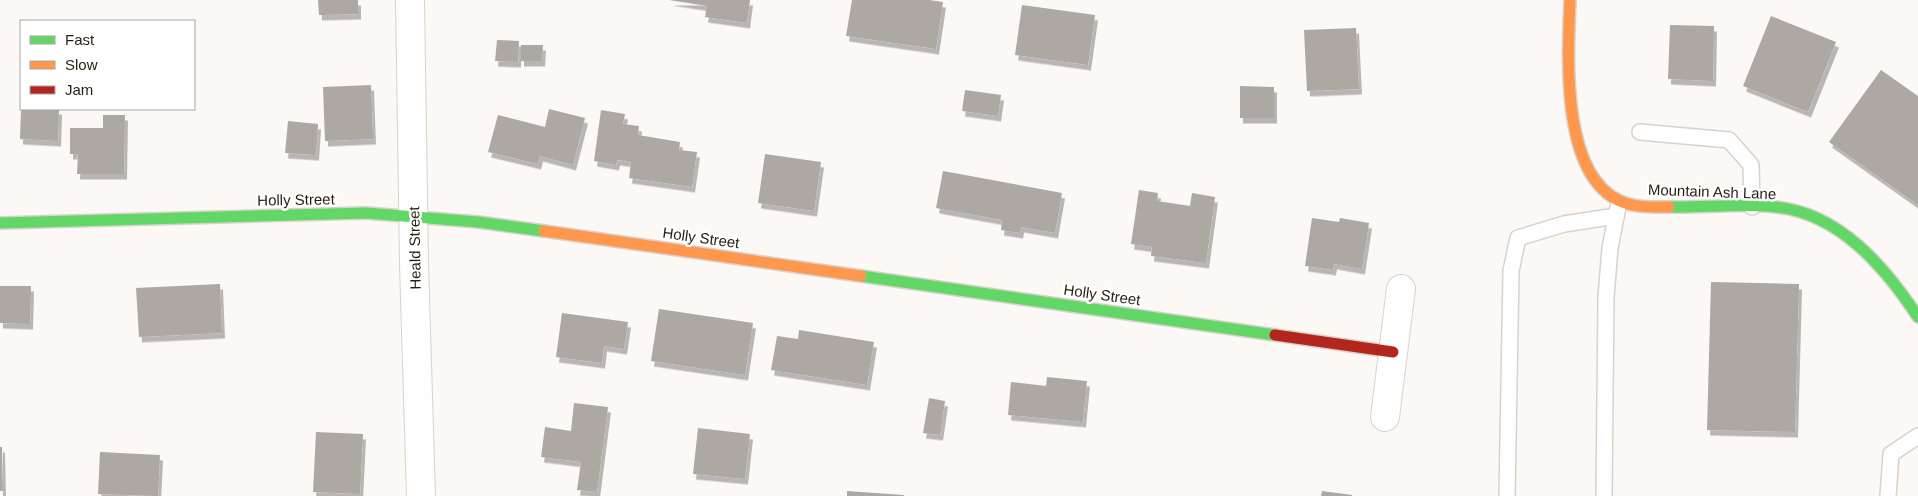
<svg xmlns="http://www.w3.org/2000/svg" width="1918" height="496" font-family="Helvetica,sans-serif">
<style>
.building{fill:#ada8a2;filter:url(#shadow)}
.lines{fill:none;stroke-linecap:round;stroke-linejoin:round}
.lane-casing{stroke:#d8d2cc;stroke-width:18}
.street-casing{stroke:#d8d2cc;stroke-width:30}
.fast-casing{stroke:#d8d2cc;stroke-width:14}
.slow-casing{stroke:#d8d2cc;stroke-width:14}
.jam-casing{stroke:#d8d2cc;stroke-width:14}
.lane{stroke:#fefefe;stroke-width:15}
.street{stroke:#fefefe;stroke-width:28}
.fast{stroke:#63d668;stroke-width:11}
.slow{stroke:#ff974d;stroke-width:11}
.jam{stroke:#b3261e;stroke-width:11}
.labels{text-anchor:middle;stroke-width:5;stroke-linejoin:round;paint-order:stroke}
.street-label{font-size:15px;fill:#261e13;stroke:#fff}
</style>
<defs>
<filter id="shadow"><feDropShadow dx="3" dy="5.5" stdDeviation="0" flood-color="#0004"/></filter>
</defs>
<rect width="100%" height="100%" fill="#fbf8f5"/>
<g class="building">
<path d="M318,0H358V14L319,15Z"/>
<path d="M669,0H750L747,23L705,17L707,6Z"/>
<path d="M852,0H929L943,2L936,49L846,36Z"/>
<path d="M1022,5L1095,15L1088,65L1015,55Z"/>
<path d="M1771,16L1836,42L1808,112L1743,86Z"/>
<path d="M1670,25L1714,26L1713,81L1668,79Z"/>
<path d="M1356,28L1359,89L1307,91L1304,30Z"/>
<path d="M497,40L519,41L518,62L495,61Z"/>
<path d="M521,45H543L542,61H521Z"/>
<path d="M1881,70L1918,96V205L1829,142Z"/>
<path d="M371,85L373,139L325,141L323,87Z"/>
<path d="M1240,86L1274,87V118H1240Z"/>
<path d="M965,90L1001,95L998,116L962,111Z"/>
<path d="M21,109H59L58,141L20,139Z"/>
<path d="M549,109L585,118L573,165L540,156L538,164L488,152L498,115L545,127Z"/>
<path d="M601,110L625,114L623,124L639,126L638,135L680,142L679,150L697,152L692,187L629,178L631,162L617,160L616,165L594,161Z"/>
<path d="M103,115H125L124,174H77L78,154H70V128H103Z"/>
<path d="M288,121L318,124L316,155L285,153Z"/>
<path d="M765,154L821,162L814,211L758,203Z"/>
<path d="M943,171L1062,193L1055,233L1021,227L1020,233L1001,230L1002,220L936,208Z"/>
<path d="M1139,190L1158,193L1157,201L1190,206L1192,193L1215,197L1206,263L1151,256L1152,247L1131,244Z"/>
<path d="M1312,218L1339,222L1340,218L1369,223L1362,269L1334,264L1333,270L1305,266Z"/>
<path d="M1711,282L1799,284L1795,432L1707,430Z"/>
<path d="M220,284L222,333L139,337L136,288Z"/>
<path d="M0,286H31L30,324L0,323Z"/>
<path d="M659,309L753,323L745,375L651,361Z"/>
<path d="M562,313L628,322L624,349L604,346L602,363L556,357Z"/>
<path d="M799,330L874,342L867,385L771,370L777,336L798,339Z"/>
<path d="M1047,377L1087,381L1083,422L1008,415L1011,382L1046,386Z"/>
<path d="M929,398L945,401L940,435L923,433Z"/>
<path d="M574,403L608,407L597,492L577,490L581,462L541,457L545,427L571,431Z"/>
<path d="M698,428L750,434L745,479L693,474Z"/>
<path d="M316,432L363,434L360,494L313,492Z"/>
<path d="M0,447H2L3,491H0Z"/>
<path d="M100,452L160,455L158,496L98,494Z"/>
<path d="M847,491L904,495V496H847Z"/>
<path d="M1322,491L1352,495V496H1321Z"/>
</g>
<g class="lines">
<g class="lane-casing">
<g id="lane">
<path d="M1640,132L1729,140L1751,165L1752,207"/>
<path d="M1507,496L1511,271L1518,238L1564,224L1616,216"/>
<path d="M1604,496L1606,297L1610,248L1618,207"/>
<path d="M1888,496L1891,454L1918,436"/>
</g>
</g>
<g class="street-casing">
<g id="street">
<path d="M410,0L414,264L421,496"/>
<path d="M1385,417L1401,289"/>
</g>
</g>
<g class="fast-casing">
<g id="fast">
<path d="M1669,207C1705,208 1740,203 1776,207C1839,213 1885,267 1918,317"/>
<path d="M0,223L366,213L478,222L544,231"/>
<path d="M861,276L1275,335"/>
</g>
</g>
<g class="slow-casing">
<g id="slow">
<path d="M1570,0C1568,54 1560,174 1620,201C1635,208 1654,207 1669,207"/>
<path d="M544,231L861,276"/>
</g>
</g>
<g class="jam-casing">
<path id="jam" d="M1275,335L1393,352"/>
</g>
<use href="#lane" class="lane"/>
<use href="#street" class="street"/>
<use href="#fast" class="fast"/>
<use href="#slow" class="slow"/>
<use href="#jam" class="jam"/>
</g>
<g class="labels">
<g class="street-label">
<text transform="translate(1712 192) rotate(2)" y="5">Mountain Ash Lane</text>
<text transform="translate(296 200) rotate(-1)" y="5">Holly Street</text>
<text transform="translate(701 238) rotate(8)" y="5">Holly Street</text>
<text transform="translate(415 248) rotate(-91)" y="5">Heald Street</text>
<text transform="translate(1102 295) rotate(8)" y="5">Holly Street</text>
</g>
</g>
<rect x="20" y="20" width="175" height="90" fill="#ffffff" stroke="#a8a5a1"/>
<rect x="30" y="36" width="25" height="8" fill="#63d668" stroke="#a8a5a1"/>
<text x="65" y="45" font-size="15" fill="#261e13">Fast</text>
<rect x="30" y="61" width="25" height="8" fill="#ff974d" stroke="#a8a5a1"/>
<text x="65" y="70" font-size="15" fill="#261e13">Slow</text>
<rect x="30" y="86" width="25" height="8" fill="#b3261e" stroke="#a8a5a1"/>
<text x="65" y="95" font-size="15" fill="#261e13">Jam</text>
</svg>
